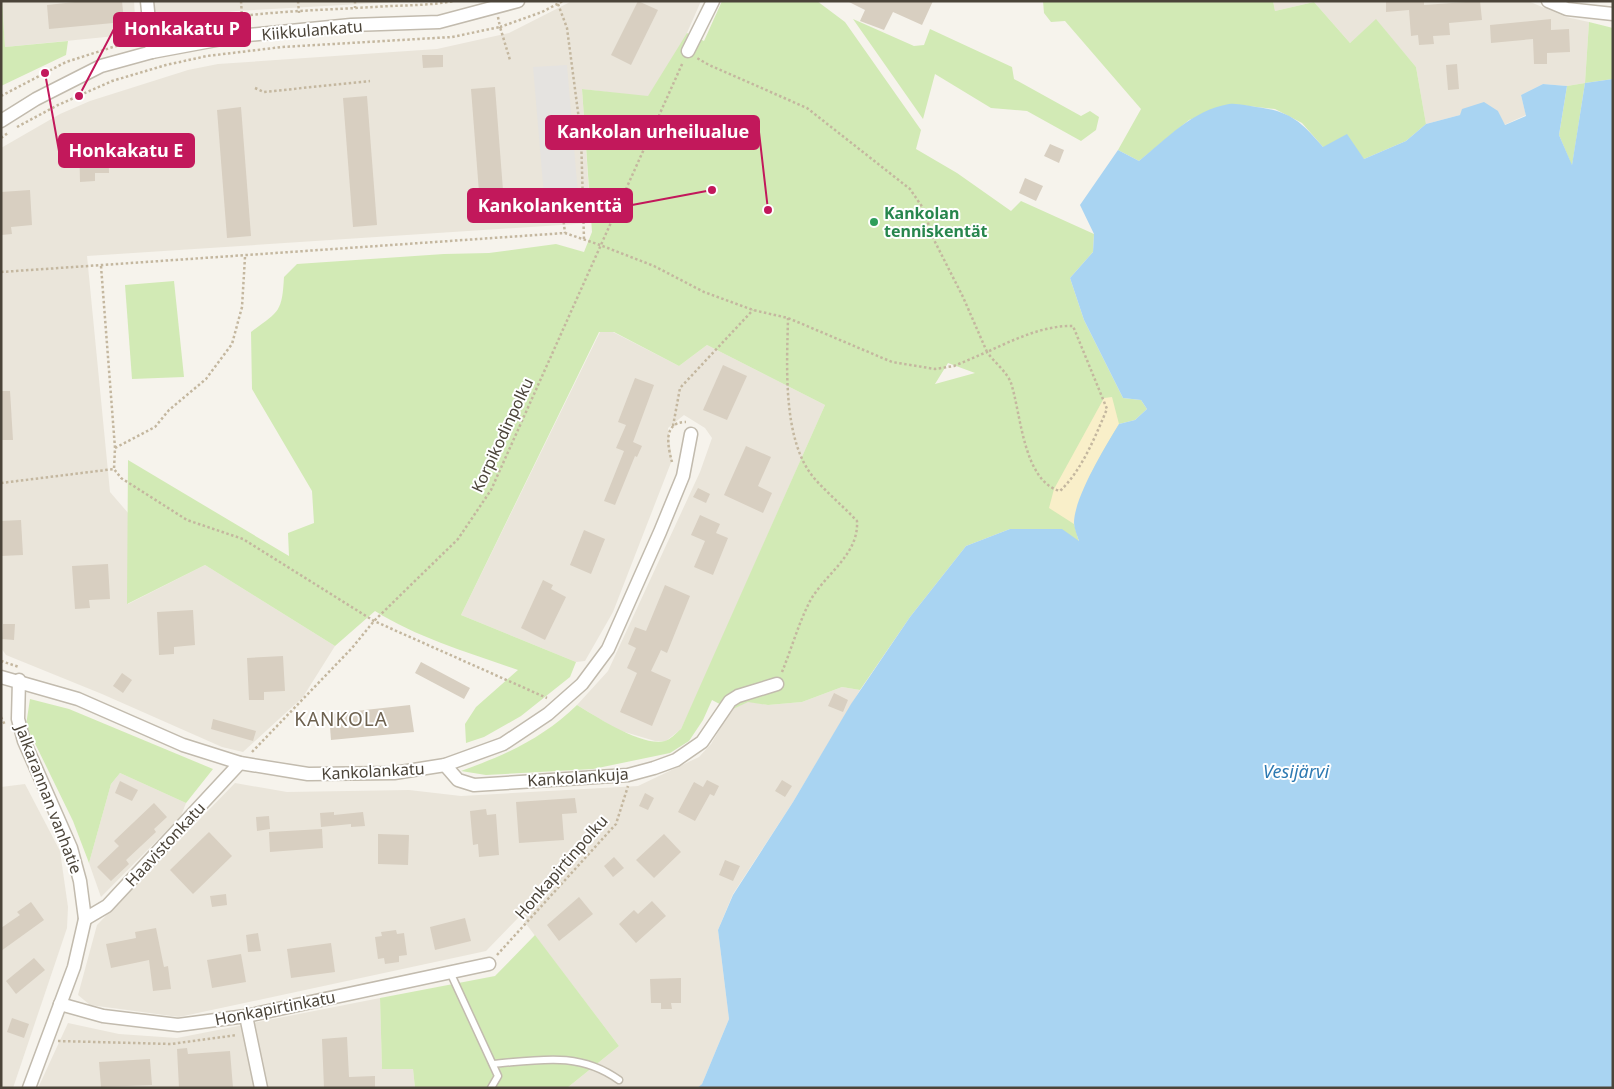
<svg xmlns="http://www.w3.org/2000/svg" width="1614" height="1089" font-family="'Noto Sans',sans-serif">
<style>
.residential{fill:#eae5da}
.green{fill:#d2eab5;fill-rule:evenodd}
.sand{fill:#f9efc9}
.parking{fill:#e5e3e0}
.water{fill:#a9d4f2}
.building{fill:#d8cfc1}
.lines{fill:none;stroke-linecap:round;stroke-linejoin:round}
.service-casing{stroke:#c2bbae;stroke-width:9}
.minor-casing{stroke:#c2bbae;stroke-width:15}
.path{stroke:#c4b79f;stroke-width:2.5;stroke-dasharray:2.5 2.5;stroke-linecap:butt}
.service{stroke:#fff;stroke-width:6}
.minor{stroke:#fff;stroke-width:12}
.leisure-dot{fill:#2e9e5b;stroke:#fff;stroke-width:2}
.labels{text-anchor:middle;stroke-width:4;stroke-linejoin:round;paint-order:stroke}
.street-label{font-size:16px;fill:#4b4439;stroke:#fff}
.leisure-label{font-size:16px;font-weight:bold;fill:#27864d;stroke:#fff;text-anchor:start}
.water-label{font-size:18px;font-style:italic;fill:#2e7ab2;stroke:#fff}
.quarter-label{font-size:19px;letter-spacing:1px;fill:#6e6250;stroke:#fff}
.leader{fill:none;stroke:#c2185b;stroke-width:2}
.callout-dot{fill:#c2185b;stroke:#fff;stroke-width:2}
.callout{fill:#c2185b;stroke:#c2185b;stroke-width:2}
.callout-label{font-size:18px;text-anchor:middle;font-weight:bold;fill:#fff}
</style>
<rect width="100%" height="100%" fill="#f6f3ec"/>
<g class="residential">
<path d="M2,1H134L136,34L5,47Z"/>
<path d="M153,1H414L236,11L187,17L165,25L154,19Z"/>
<path d="M572,1H701L683,42L648,97L582,89L591,223L87,256L110,492L129,514L128,604L205,565L335,646L303,697L243,752L222,747L102,694L6,655L1,648V148L60,114L90,101L188,70L218,64L437,49L509,33Z"/>
<path d="M1273,1H1528L1566,17L1589,22L1585,83L1567,86L1543,84L1521,95L1526,115L1504,125L1498,111L1460,115L1426,124L1416,67L1376,20L1350,43L1314,2L1275,11Z"/>
<path d="M600,332H613L679,366L707,345L825,405L697,695L681,729L666,741H655L618,730L577,705L608,671L700,472L712,438L705,428L684,415L668,428L672,460L613,612L585,661L576,662L461,615Z"/>
<path d="M842,687L860,690L793,802L733,894L718,930L729,1019L702,1084L697,1088H567L619,1046L520,916L486,951L179,1017L90,1005L78,995L97,925L235,783L287,792L409,790L461,796L638,786L699,757L711,744L731,710L748,701L768,705L802,702Z"/>
<path d="M120,773L186,803L181,816L101,897L89,863L111,784Z"/>
<path d="M25,784L60,851L68,907L67,928L13,1088H1V787Z"/>
<path d="M380,998L382,1069H413L415,1088H38L68,1023L119,1034L177,1038Z"/>
</g>
<g class="green">
<path d="M2,1L5,47L68,41L66,55L1,86Z"/>
<path d="M722,1H817L845,22L921,130L916,149L957,173L1011,211L1021,201L1094,234L1093,252L1070,278L1084,320L1123,398L1141,400L1147,409L1135,420L1119,424L1074,524L1079,542L1010,529L966,546L910,617L860,690L842,687L802,702L768,705L748,702L731,710L712,700L703,720L689,741L670,753L593,769L486,775L461,771C506,755 543,738 577,705C597,717 642,747 665,741C670,740 676,733 681,729L825,405L707,345L679,366L614,332H599L461,615L576,662L570,677L521,716L484,737L466,743L465,724L476,707L518,670C470,653 418,638 375,611L335,646L205,565L127,604L128,460L289,556L288,533L314,523L312,491L252,389L251,332C279,311 282,313 284,277L297,264L444,254L489,253L556,244L584,252L592,232L582,89L648,96L687,33L704,41ZM948,363L975,373L935,384Z"/>
<path d="M1043,1H1273L1275,11L1314,2L1350,43L1376,19L1416,67L1426,124L1406,141L1364,159L1323,147L1302,123L1275,109L1231,104L1189,120L1139,161L1118,150L1141,109L1065,21L1051,22L1044,13Z"/>
<path d="M853,19L914,46L924,45L930,29L1012,67L1014,79L1081,116L1090,111L1099,117L1096,130L1081,141L1027,111L991,108L935,74L923,119Z"/>
<path d="M1589,22L1613,28V79L1585,83L1572,166L1559,135L1567,86L1585,83Z"/>
<path d="M174,281L184,377L132,379L125,285Z"/>
<path d="M30,699L69,709L213,769L186,803L120,773L111,784L89,863L73,821L26,725Z"/>
<path d="M535,935L619,1046L567,1088H415L413,1069H382L380,998L495,976Z"/>
</g>
<path class="sand" d="M1112,397L1119,424C1101,454 1080,489 1074,524L1049,508L1054,489L1104,398Z"/>
<path class="parking" d="M567,65L580,217L546,220L533,67Z"/>
<path class="water" d="M1613,79V1088H697L702,1084L729,1019L718,930L733,895L793,802L851,704L910,617L966,546L1010,529H1062L1079,541C1077,535 1074,528 1074,522C1075,496 1105,447 1119,424L1135,420L1147,409L1141,400L1123,398L1084,320L1070,278L1093,252L1094,234L1080,205L1118,150L1139,161C1166,139 1193,110 1229,104C1238,103 1248,106 1256,107C1291,111 1301,122 1323,147L1347,134L1364,159L1406,141L1426,124L1460,115L1462,109L1484,102L1498,111L1505,125L1526,116L1521,95L1543,84L1567,86L1559,135L1572,165L1585,83Z"/>
<g class="building">
<path d="M84,1H122L124,22L49,29L47,5Z"/>
<path d="M638,1L658,10L631,65L611,55Z"/>
<path d="M847,1H933L922,25L893,12L884,30L860,21L865,10Z"/>
<path d="M1386,1H1424V5L1480,1L1482,20L1449,23L1450,35L1433,36L1434,44L1419,45L1418,35L1411,36L1409,10L1386,12Z"/>
<path d="M1551,19V30L1569,29L1570,52L1547,53V64H1534L1533,39L1491,43L1490,25Z"/>
<path d="M422,55H443V67L423,68Z"/>
<path d="M1457,64L1459,89L1448,90L1446,65Z"/>
<path d="M495,87L505,216L481,218L471,89Z"/>
<path d="M367,96L377,225L353,227L343,98Z"/>
<path d="M241,107L251,236L227,238L217,110Z"/>
<path d="M79,138H108L109,173H95V181L80,182Z"/>
<path d="M1050,144L1064,150L1059,163L1044,156Z"/>
<path d="M1025,178L1043,186L1036,201L1019,193Z"/>
<path d="M30,190L32,225L11,227L12,234L1,235V192Z"/>
<path d="M723,365L747,376L727,420L703,410Z"/>
<path d="M635,378L654,385L633,442L642,446L637,457L635,456L615,505L604,501L624,451L616,448L626,425L618,422Z"/>
<path d="M1,391H10L13,440H1Z"/>
<path d="M746,446L771,457L758,486L772,493L763,513L724,495Z"/>
<path d="M698,488L710,494L706,503L693,497Z"/>
<path d="M700,515L720,524L716,533L728,538L713,575L694,567L705,541L691,535Z"/>
<path d="M21,520L23,555L1,556V521Z"/>
<path d="M584,530L605,539L591,574L570,565Z"/>
<path d="M108,564L110,599L89,600L90,608L75,609L72,566Z"/>
<path d="M543,580L553,585L551,589L566,597L545,640L521,628Z"/>
<path d="M665,585L690,596L667,653L661,650L651,671L671,680L652,726L620,712L637,673L627,668L636,648L628,644L635,627L646,631Z"/>
<path d="M193,610L195,645L174,647V654L159,655L157,612Z"/>
<path d="M3,624H15L14,640L2,639Z"/>
<path d="M283,656L285,691L264,692V700H249L247,658Z"/>
<path d="M421,662L470,688L464,699L415,673Z"/>
<path d="M122,673L132,680L123,693L113,686Z"/>
<path d="M834,693L848,700L843,712L828,706Z"/>
<path d="M410,705L414,732L331,740L329,714Z"/>
<path d="M213,719L256,731L253,741L211,729Z"/>
<path d="M707,780L719,786L714,796L710,794L695,821L678,812L694,782L703,787Z"/>
<path d="M782,780L792,786L785,797L775,791Z"/>
<path d="M120,781L138,790L132,801L115,793Z"/>
<path d="M645,793L654,798L648,810L639,806Z"/>
<path d="M575,798L577,813L562,814L564,840L519,843L516,802Z"/>
<path d="M154,803L167,817L154,829L156,832L126,860L129,864L111,881L97,867L119,846L114,841Z"/>
<path d="M486,809L487,815L496,814L499,855L479,857L478,844L473,845L470,811Z"/>
<path d="M334,812V815L363,812L365,826L351,827V824L321,827L320,813Z"/>
<path d="M269,816L270,829L257,831L256,817Z"/>
<path d="M322,829L323,848L270,852L269,832Z"/>
<path d="M209,832L232,856L193,894L170,870Z"/>
<path d="M378,834L409,835L408,865L378,864Z"/>
<path d="M664,834L681,852L654,878L636,860Z"/>
<path d="M614,857L624,868L613,877L604,866Z"/>
<path d="M725,860L740,866L733,881L719,875Z"/>
<path d="M226,894L227,905L212,907L210,896Z"/>
<path d="M579,897L593,914L559,941L547,925Z"/>
<path d="M652,901L666,916L636,943L619,924L634,910L638,914Z"/>
<path d="M31,902L44,920L1,951V928L20,915L17,912Z"/>
<path d="M465,918L471,941L435,950L430,927Z"/>
<path d="M156,928L164,967L168,966L171,989L153,991L149,960L111,968L106,944L136,938L135,932Z"/>
<path d="M396,930L397,934L404,933L407,955L399,956V962L385,964L384,958L378,959L375,937L382,936L381,932Z"/>
<path d="M258,933L261,951L248,952L246,935Z"/>
<path d="M331,943L335,972L291,978L287,949Z"/>
<path d="M241,954L246,982L212,988L207,960Z"/>
<path d="M34,958L45,970L16,994L6,981Z"/>
<path d="M681,978V1003H671L672,1009H661V1003H651L650,979Z"/>
<path d="M12,1018L29,1024L24,1038L7,1032Z"/>
<path d="M347,1037L349,1077L375,1076V1088H324L322,1039Z"/>
<path d="M187,1048L188,1054L230,1051L233,1088H179L177,1049Z"/>
<path d="M150,1059L152,1085L101,1087L99,1062Z"/>
</g>
<g class="lines">
<g class="service-casing">
<g id="service">
<path d="M450,972L498,1076L491,1088"/>
<path d="M493,1064C539,1060 579,1051 619,1080"/>
</g>
</g>
<g class="minor-casing">
<g id="minor">
<path d="M147,1L152,52"/>
<path d="M1548,1L1567,9L1613,14"/>
<path d="M688,51L713,1"/>
<path d="M1,121L36,99L101,66L152,52L238,36L351,25L439,22L518,1"/>
<path d="M1,677L78,699L183,745L240,763L308,774L394,773L445,765L503,744L548,714L582,684L608,649L660,532L683,476L691,434"/>
<path d="M19,680L18,719L24,741L71,848L80,881L85,919L74,967L29,1088"/>
<path d="M445,765L458,780L474,785L628,775L654,768L676,760L702,742L730,701L738,696L777,684"/>
<path d="M85,919L107,906L240,763"/>
<path d="M60,1004L103,1016L178,1025L246,1016L489,964"/>
<path d="M246,1016L261,1088"/>
</g>
</g>
<g class="path">
<path d="M241,1L242,17"/>
<path d="M298,1L299,13"/>
<path d="M355,1V8"/>
<path d="M558,4L567,28L581,135L584,239"/>
<path d="M498,17L500,27L542,12L563,1"/>
<path d="M162,31C230,12 304,11 374,7C401,5 427,6 454,1"/>
<path d="M255,88L264,92L370,81"/>
<path d="M1,96L66,62L138,39"/>
<path d="M17,127L58,105L112,81L166,65L207,56L282,47L452,37L500,27L510,60"/>
<path d="M1,138L8,133"/>
<path d="M563,217L565,233"/>
<path d="M101,266L115,448L114,469"/>
<path d="M1,272L565,233L600,245L654,266L704,292L753,310L788,318L892,362L935,369L954,366L987,352C994,362 1007,372 1011,383C1021,413 1023,481 1060,491C1082,470 1095,437 1107,409L1073,326C1044,325 1013,340 987,352L963,297L931,234L925,211L910,189L807,108L709,65L697,58"/>
<path d="M673,426L680,388L753,310"/>
<path d="M115,448L155,427L169,410L206,379L232,344L242,307L245,257"/>
<path d="M672,462C668,447 662,422 686,422"/>
<path d="M1,483L114,469L121,478L187,520L243,539L374,621L547,698"/>
<path d="M1,661L19,667"/>
<path d="M782,672C791,650 798,625 809,603C823,575 859,556 857,521C843,506 827,493 814,478C782,440 787,365 788,318"/>
<path d="M1,717L5,725"/>
<path d="M252,752L352,648L374,621L458,539L491,490L683,62"/>
<path d="M497,955L616,824L628,786"/>
<path d="M58,1041L171,1044L237,1035"/>
</g>
<use href="#service" class="service"/>
<use href="#minor" class="minor"/>
</g>
<circle class="leisure-dot" cx="874" cy="222" r="5"/>
<g class="labels">
<g class="street-label">
<text transform="translate(312 30) rotate(-5)" y="6">Kiikkulankatu</text>
<text transform="translate(502 435) rotate(-65)" y="6">Korpikodinpolku</text>
<text transform="translate(373 771) rotate(-3)" y="6">Kankolankatu</text>
<text transform="translate(578 777) rotate(-4)" y="6">Kankolankuja</text>
<text transform="translate(49 799) rotate(69)" y="6">Jalkarannan vanhatie</text>
<text transform="translate(165 844) rotate(-47)" y="6">Haavistonkatu</text>
<text transform="translate(561 867) rotate(-49)" y="6">Honkapirtinpolku</text>
<text transform="translate(275 1008) rotate(-11)" y="6">Honkapirtinkatu</text>
</g>
<g class="leisure-label">
<text x="884" y="219">Kankolan<tspan x="884" dy="18">tenniskentät</tspan></text>
</g>
<g class="water-label">
<text x="1296" y="778">Vesijärvi</text>
</g>
<g class="quarter-label">
<text x="341" y="726">KANKOLA</text>
</g>
</g>
<path class="leader" d="M79 96L114 29M768 210L759 132M45 73L59 151M712 190L632 205"/>
<g class="callout-dot">
<circle cx="79" cy="96" r="5"/>
<circle cx="768" cy="210" r="5"/>
<circle cx="45" cy="73" r="5"/>
<circle cx="712" cy="190" r="5"/>
</g>
<g class="callout">
<rect x="114" y="13" width="136" height="33" rx="5"/>
<rect x="546" y="116" width="213" height="33" rx="5"/>
<rect x="59" y="134" width="135" height="33" rx="5"/>
<rect x="468" y="189" width="164" height="33" rx="5"/>
</g>
<g class="callout-label">
<text x="182" y="35">Honkakatu P</text>
<text x="653" y="138">Kankolan urheilualue</text>
<text x="126" y="157">Honkakatu E</text>
<text x="550" y="212">Kankolankenttä</text>
</g>
<rect width="1614" height="1089" fill="none" stroke="#4b4439" stroke-width="5"/>
</svg>
